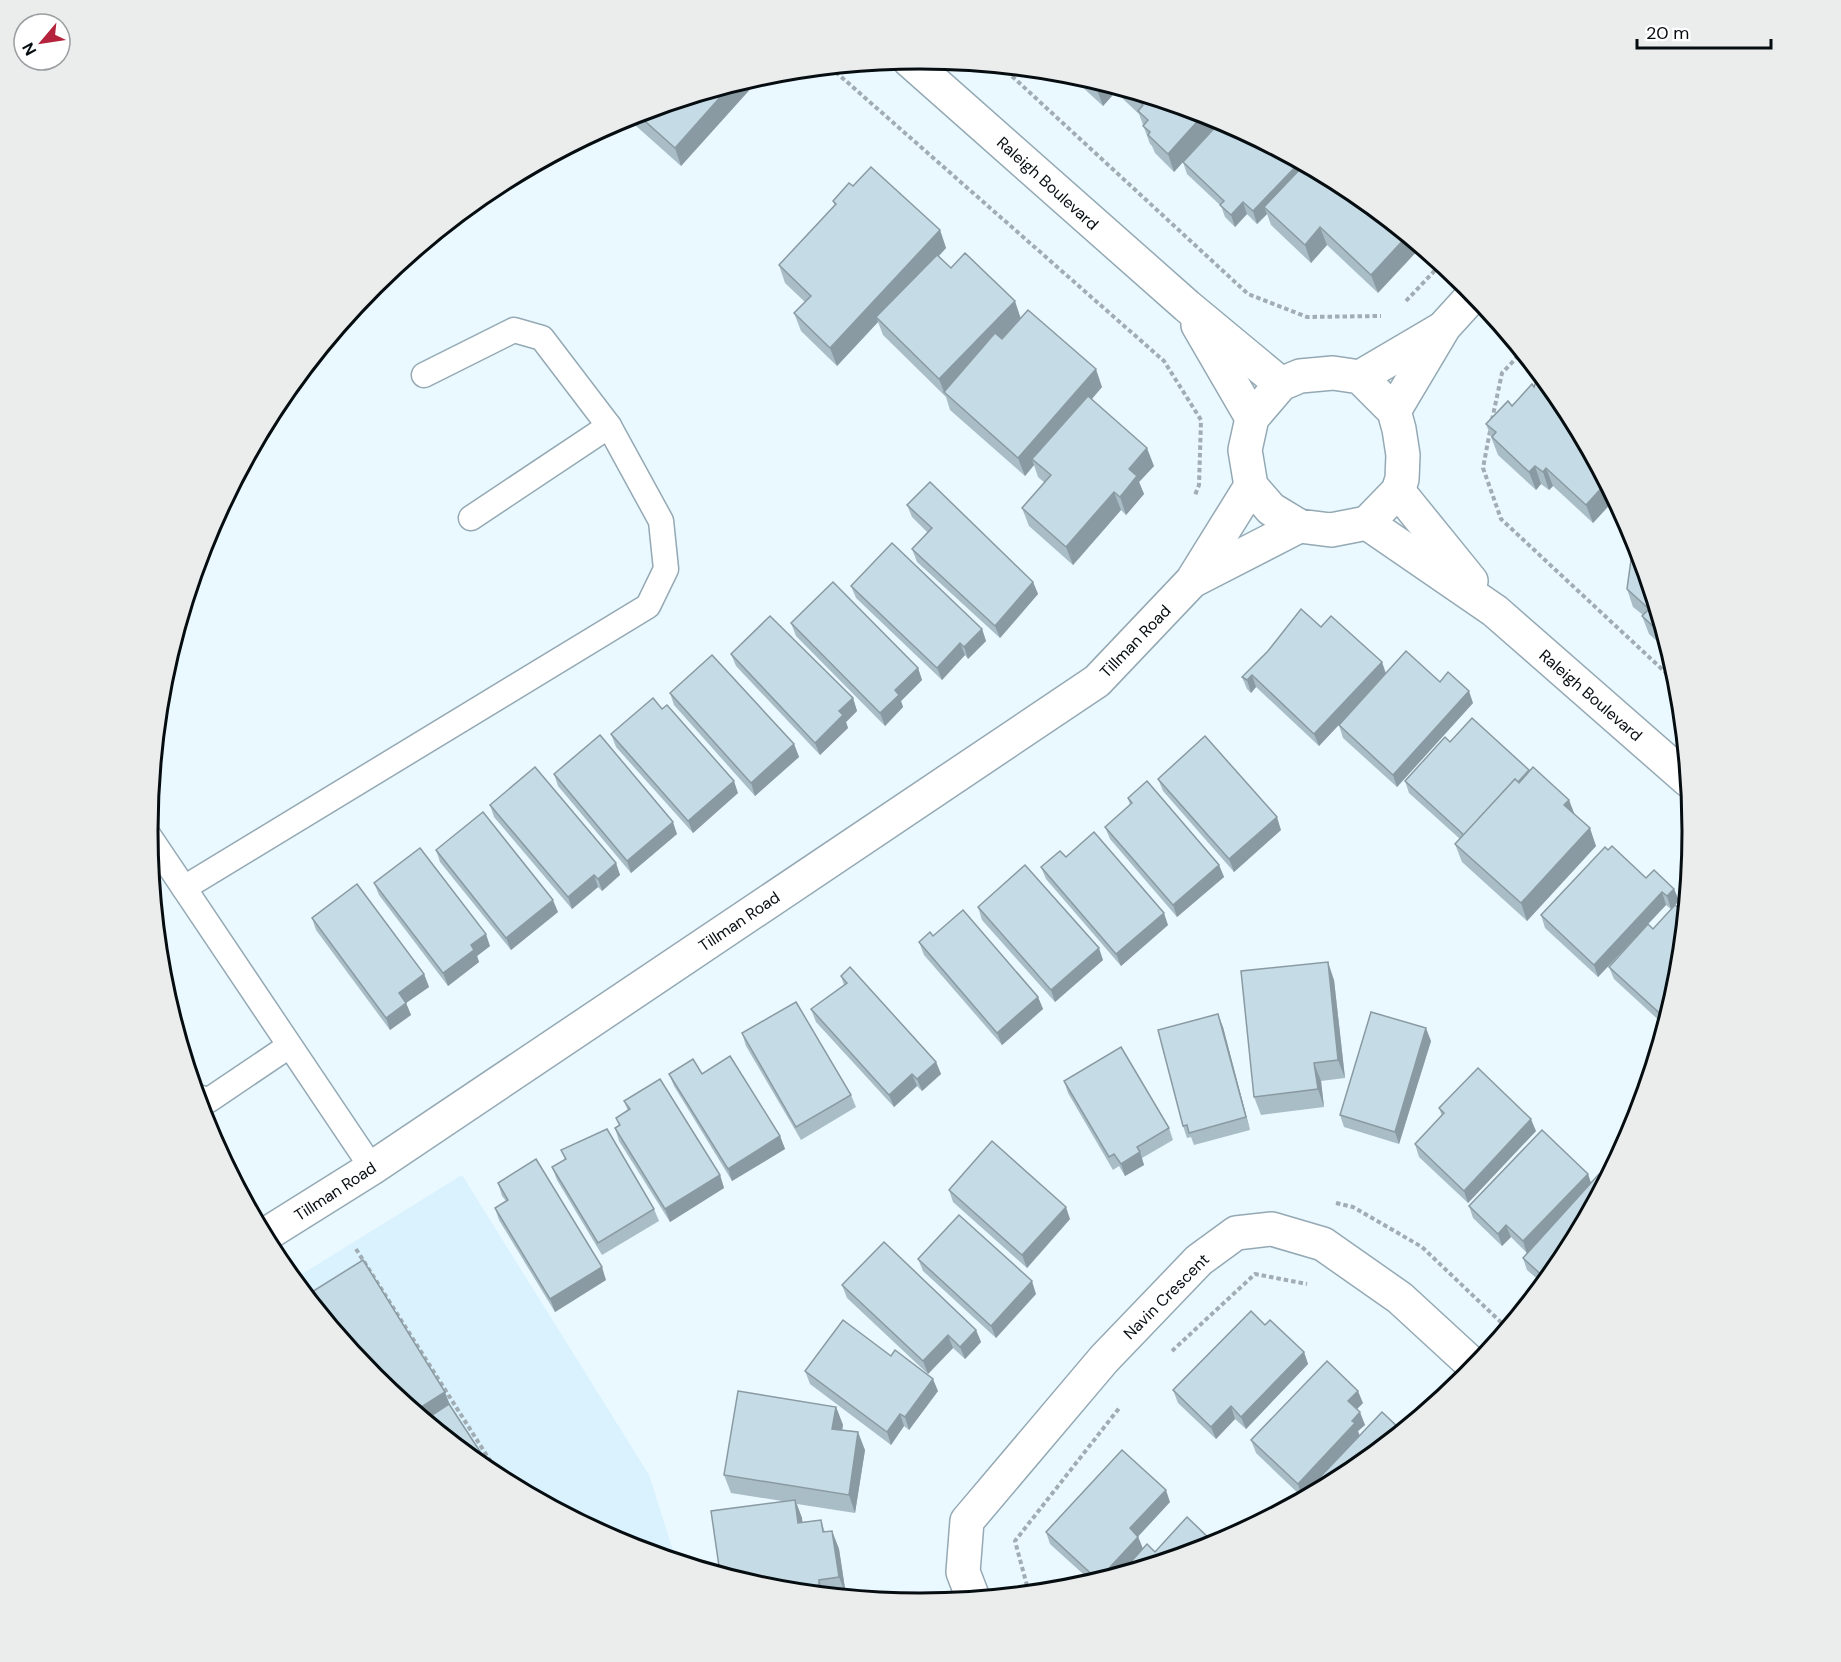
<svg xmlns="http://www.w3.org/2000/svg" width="1841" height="1662" font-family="'DM Sans',sans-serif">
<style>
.built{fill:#d9f2fe}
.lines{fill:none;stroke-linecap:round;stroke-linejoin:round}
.lane-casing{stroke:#94a9b4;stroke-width:27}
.street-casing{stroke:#94a9b4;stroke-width:36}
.path{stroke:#a1adb3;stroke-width:4;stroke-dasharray:4.5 3;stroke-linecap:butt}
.lane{stroke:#fff;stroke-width:24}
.street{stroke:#fff;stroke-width:33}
.wall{fill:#a9bdc7}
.shaded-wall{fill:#8a9aa2}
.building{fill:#c5dce7;stroke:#8a9aa2;stroke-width:1.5}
.labels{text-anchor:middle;stroke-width:6;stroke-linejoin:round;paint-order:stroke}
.street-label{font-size:16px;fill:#060d11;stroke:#fff}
.rim{fill:none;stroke:#060d11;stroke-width:3}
</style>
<rect width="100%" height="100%" fill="#eaf8ff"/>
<path class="built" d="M462,1175L649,1475L676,1560L625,1545L491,1473L374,1377L294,1279Z"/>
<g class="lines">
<g class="lane-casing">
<g id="lane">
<path d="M471,518L609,426"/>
<path d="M149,836L184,888"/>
<path d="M198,1097L209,1100L289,1046"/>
<path d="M372,1168L184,888L648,606L666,569L661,521L609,426L542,338L514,330L424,375"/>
</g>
</g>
<g class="street-casing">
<g id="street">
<path d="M909,60L1187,306L1281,384"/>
<path d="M1198,325L1252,418"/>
<path d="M1333,373L1360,377L1394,411L1399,429L1403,455L1402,479L1398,491L1367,523L1331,530L1299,526L1271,509L1251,486L1245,450L1252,418L1281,384L1300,376Z"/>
<path d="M1360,377L1440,330"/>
<path d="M1394,411L1444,327L1474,294"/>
<path d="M1398,491L1471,581"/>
<path d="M1367,523L1495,611L1688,780"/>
<path d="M1194,580L1299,526"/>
<path d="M265,1235L372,1168L1097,681L1192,581L1251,486"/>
<path d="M973,1598L963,1572L967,1521L1104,1359L1199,1260L1236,1233L1272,1229L1323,1244L1400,1298L1475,1367"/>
</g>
</g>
<g class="path">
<path d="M1001,66L1248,294L1307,317L1381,316"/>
<path d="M830,67L1164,361L1201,420L1199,485L1195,495"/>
<path d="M1406,301L1441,264"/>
<path d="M1492,420L1502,373L1522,352"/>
<path d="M1490,431L1483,468L1501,519L1679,685"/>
<path d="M1336,1203L1353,1207L1422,1247L1507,1328"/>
<path d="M356,1249L501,1478"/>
<path d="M1172,1351L1255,1274L1307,1284"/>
<path d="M1029,1593L1015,1541L1120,1407"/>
</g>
<use href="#lane" class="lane"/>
<use href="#street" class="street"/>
</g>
<g class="wall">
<path d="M1067,73H1072L1216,117L1221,120L1203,141L1350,189L1378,293L1327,245L1311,263L1271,225L1267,214L1257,224L1247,214L1235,227L1225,217L1221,206L1187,174L1183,162L1174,172L1155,153L1152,146L1150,144L1139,114L1123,99L1119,88L1103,106Z"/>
<path d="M762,76L681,166L626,117Z"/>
<path d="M853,186L940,230L946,248L939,256L951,268L1021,318L1102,387L1092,399L1154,466L1139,482L1144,494L1126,515L1121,510L1073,565L1029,526L1022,508L1045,483L1038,477L1034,465L1025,476L950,410L946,397L883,335L878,322L837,366L801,331L794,313L805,302L785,283L779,265L835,206L833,201Z"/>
<path d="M1534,387L1563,402L1615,499L1593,523L1553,486L1549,490L1541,484L1536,490L1498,455L1486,424L1512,406Z"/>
<path d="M907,505L1033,582L1038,594L1000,638L917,562L912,549L928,533L912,517Z"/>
<path d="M1639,552L1670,653L1649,634L1642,616L1643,615L1633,607L1627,589Z"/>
<path d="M851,586L982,629L986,641L968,659L965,655L942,680L856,598Z"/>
<path d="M791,623L918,668L922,680L901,701L903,707L885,726L796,636Z"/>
<path d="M1321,627L1382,662L1386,673L1440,682L1473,703L1397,787L1343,738L1339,725L1343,720L1319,746L1256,687L1251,693L1247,689L1242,677L1268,651Z"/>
<path d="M731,654L853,698L857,711L846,722L848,728L820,755L736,666Z"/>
<path d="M670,693L794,744L799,757L755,796L674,705Z"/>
<path d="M611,734L738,793L693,833L616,747Z"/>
<path d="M1450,742L1529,770L1569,800L1574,814L1596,846L1527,921L1462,862L1455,844L1460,839L1409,793L1405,781Z"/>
<path d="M554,774L677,834L631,873L558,786Z"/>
<path d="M1158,779L1281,830L1234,872L1163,791Z"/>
<path d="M1128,798L1219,865L1224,877L1177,917L1110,839L1105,827L1130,805Z"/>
<path d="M490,805L616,863L620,875L602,891L598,887L572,909L494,817Z"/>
<path d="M436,850L558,912L511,950L440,862Z"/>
<path d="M1608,850L1646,878L1674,889L1679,901L1671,909L1666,905L1598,977L1545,928L1541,915Z"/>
<path d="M1066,857L1168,925L1121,966L1046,879L1041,867Z"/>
<path d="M374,883L490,946L477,956L479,962L448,986L379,895Z"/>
<path d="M978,907L1103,960L1055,1002L982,920Z"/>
<path d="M312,918L424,974L429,987L406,1003L411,1015L390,1030L316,930Z"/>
<path d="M1653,929L1678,982L1665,1026L1614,979L1609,967Z"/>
<path d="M933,936L1038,997L1043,1009L1002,1045L924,955L919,942Z"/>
<path d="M841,976L936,1062L941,1074L922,1091L917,1086L894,1107L816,1022L811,1009L844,985Z"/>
<path d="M1334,980L1345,1078L1321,1081L1324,1107L1261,1115L1254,1097Z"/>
<path d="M1223,1027L1250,1130L1194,1145L1191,1137L1187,1138L1183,1126Z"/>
<path d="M742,1033L851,1095L856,1107L801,1140L746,1046Z"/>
<path d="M1431,1041L1399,1144L1344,1127L1340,1115Z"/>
<path d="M1660,1042L1653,1064L1649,1053Z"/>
<path d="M669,1074H702L780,1136L785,1149L732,1181L674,1086Z"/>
<path d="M1064,1081L1169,1128L1173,1140L1142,1158L1144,1165L1125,1176L1119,1166L1113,1170L1068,1093Z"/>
<path d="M624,1101L720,1175L724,1188L670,1222L619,1141L615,1128L619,1126L616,1118L628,1111Z"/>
<path d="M1439,1108L1536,1131L1468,1203L1419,1157L1415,1144L1442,1116Z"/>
<path d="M561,1150L654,1209L659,1221L602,1255L557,1180L552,1167L565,1160Z"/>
<path d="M1588,1174L1591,1183L1563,1260L1543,1284L1527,1270L1523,1258L1527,1253L1511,1237L1502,1246L1473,1218L1469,1206Z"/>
<path d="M498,1183L606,1280L555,1312L499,1220L495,1208L506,1201L502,1196Z"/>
<path d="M949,1190L1070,1219L1027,1268L953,1202Z"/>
<path d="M918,1259L1036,1294L996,1338L923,1271Z"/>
<path d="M842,1285L976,1330L981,1342L965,1359L953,1348L928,1374L847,1298Z"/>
<path d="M1265,1325L1304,1352L1308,1364L1246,1429L1235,1419L1216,1439L1178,1403L1173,1390Z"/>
<path d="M805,1371L938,1391L909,1430L904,1426L891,1445L810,1384Z"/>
<path d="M1363,1403L1357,1409L1365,1425L1358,1431L1349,1473L1304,1498V1495L1302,1497L1256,1453L1251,1440Z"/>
<path d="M836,1407L843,1425L842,1430L865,1450L855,1513L797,1504L802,1518V1522L821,1520L825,1532L832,1531L839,1549L846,1595L769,1589L782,1501L731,1493L724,1475Z"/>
<path d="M1170,1502L1138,1536L1143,1549L1155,1552L1120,1574L1092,1582L1050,1544L1046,1532Z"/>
</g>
<g class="shaded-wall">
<path d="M762,76L681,166L675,148L731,85Z"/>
<path d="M1101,82L1119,88L1103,106L1096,87Z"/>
<path d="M1204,114L1216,117L1221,120L1174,172L1168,154Z"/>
<path d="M1300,162L1310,168L1264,207L1267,214L1257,224L1253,211Z"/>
<path d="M1243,202L1247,214L1235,227L1231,215Z"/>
<path d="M1320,227L1327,245L1311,263L1305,245Z"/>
<path d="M940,230L946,248L879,320L876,317L878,322L837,366L830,348Z"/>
<path d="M1407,236L1421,247L1378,293L1371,275Z"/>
<path d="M1015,301L1021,319L948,395L944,392L939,379Z"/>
<path d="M1096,369L1102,387L1036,463L1032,459L1034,465L1025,476L1018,458Z"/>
<path d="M1147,448L1154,466L1139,482L1144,494L1126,515L1120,497L1129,469Z"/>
<path d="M1535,466L1541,484L1536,490L1529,472Z"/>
<path d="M1546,468L1553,486L1549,490L1543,472Z"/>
<path d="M1606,483L1615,499L1593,523L1586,505Z"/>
<path d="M1114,492L1121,510L1073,565L1066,547Z"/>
<path d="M1033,582L1038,594L1000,638L995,626Z"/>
<path d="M982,629L986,641L968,659L964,647Z"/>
<path d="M960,643L965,655L942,680L937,668Z"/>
<path d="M1382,662L1386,675L1319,746L1314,734Z"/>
<path d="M918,668L922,680L901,701L903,707L885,726L880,713L895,690Z"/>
<path d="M1252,675L1256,687L1251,693L1247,680Z"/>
<path d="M1469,691L1473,703L1397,787L1393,775Z"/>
<path d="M853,698L857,711L846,722L848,728L820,755L815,743L839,711Z"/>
<path d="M794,744L799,757L755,796L751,783Z"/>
<path d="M734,781L738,793L693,833L688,821Z"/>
<path d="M1569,800L1576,818L1564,805Z"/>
<path d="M1277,817L1281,830L1234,872L1229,859Z"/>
<path d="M673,822L677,834L631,873L627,861Z"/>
<path d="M1590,828L1596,846L1527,921L1521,903Z"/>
<path d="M616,863L620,875L602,891L598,879Z"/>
<path d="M1219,865L1224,877L1177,917L1173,905Z"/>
<path d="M594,875L598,887L572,909L568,897Z"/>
<path d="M1674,889L1679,901L1671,909L1667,896Z"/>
<path d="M1662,892L1666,905L1598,977L1594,965Z"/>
<path d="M553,900L558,912L511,950L506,938Z"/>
<path d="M1164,913L1168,925L1121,966L1116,954Z"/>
<path d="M486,934L490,946L477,956L479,962L448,986L443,973L471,945Z"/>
<path d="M1099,948L1103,960L1055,1002L1051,990Z"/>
<path d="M1328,962L1334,980L1345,1078L1338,1060Z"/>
<path d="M424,974L429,987L406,1003L411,1015L390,1030L386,1018L399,993Z"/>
<path d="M1038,997L1043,1009L1002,1045L997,1033Z"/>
<path d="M1218,1014L1223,1027L1250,1130L1246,1117Z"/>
<path d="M1426,1028L1431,1041L1399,1144L1395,1132Z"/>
<path d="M936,1062L941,1074L922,1091L917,1079Z"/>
<path d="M1314,1063L1321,1081L1324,1107L1318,1089Z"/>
<path d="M912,1074L917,1086L894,1107L889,1095Z"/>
<path d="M1531,1119L1536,1131L1468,1203L1464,1191Z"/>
<path d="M780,1136L785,1149L732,1181L728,1169Z"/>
<path d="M1140,1152L1144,1165L1125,1176L1121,1164Z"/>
<path d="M1588,1174L1592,1186L1527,1254L1523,1241Z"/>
<path d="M720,1175L724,1188L670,1222L665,1209Z"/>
<path d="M1066,1207L1070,1219L1027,1268L1022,1255Z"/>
<path d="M1506,1225L1511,1237L1502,1246L1498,1234Z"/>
<path d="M602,1267L606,1280L555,1312L550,1299Z"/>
<path d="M1032,1281L1036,1294L996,1338L991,1326Z"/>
<path d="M976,1330L981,1342L965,1359L960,1347Z"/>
<path d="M948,1335L953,1348L928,1374L923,1361Z"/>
<path d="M1304,1352L1308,1364L1246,1429L1241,1417Z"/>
<path d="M933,1379L938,1391L909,1430L905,1417Z"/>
<path d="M1358,1391L1363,1403L1353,1413L1348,1401Z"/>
<path d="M445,1392L452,1410L431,1424L415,1411Z"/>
<path d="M1231,1406L1235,1419L1216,1439L1211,1427Z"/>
<path d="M836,1407L843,1425L839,1447L832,1429Z"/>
<path d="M1360,1412L1365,1425L1358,1431L1360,1436L1302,1497L1298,1484Z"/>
<path d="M900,1414L904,1426L891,1445L887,1432Z"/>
<path d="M858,1432L865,1450L855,1513L849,1495Z"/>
<path d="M1166,1490L1170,1502L1134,1541L1130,1528Z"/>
<path d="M795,1500L802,1518L805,1541L798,1523Z"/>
<path d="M832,1531L839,1549L846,1595L839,1577Z"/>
<path d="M1138,1537L1143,1549L1120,1574L1098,1580Z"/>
<path d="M819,1580L824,1594H822L819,1585Z"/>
</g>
<g class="building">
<path d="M1086,78L1101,82L1096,87Z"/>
<path d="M731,85L675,148L637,114Z"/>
<path d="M1126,90L1204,114L1168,154L1148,135L1150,132L1143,126L1148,120L1138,111L1143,105Z"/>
<path d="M1222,120L1300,162L1253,211L1243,202L1231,215L1220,205L1224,201L1183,162Z"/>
<path d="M1304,165L1350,189L1407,236L1371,275L1320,227L1305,245L1264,207Z"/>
<path d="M871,167L940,230L830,348L794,313L811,296L779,265L836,204L833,201L849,183L853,186Z"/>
<path d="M965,253L1015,301L939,379L876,317L937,255L951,268Z"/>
<path d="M1028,310L1096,369L1018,458L944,392L995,333L1002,339Z"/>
<path d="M1539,373L1563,402L1606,483L1586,505L1546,468L1543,472L1535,466L1529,472L1492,437L1496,432L1486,424L1508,401L1512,406L1532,384L1534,387Z"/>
<path d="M1088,396L1147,448L1129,469L1137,476L1120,497L1114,492L1066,547L1022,508L1051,475L1032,459Z"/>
<path d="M930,482L1033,582L995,626L912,549L932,528L907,505Z"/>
<path d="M892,543L982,629L964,647L960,643L937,668L851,586Z"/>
<path d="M1639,552L1665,637L1642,616L1649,609L1627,589L1631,560Z"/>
<path d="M833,582L918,668L895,690L899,695L880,713L791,623Z"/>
<path d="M1301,609L1321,627L1331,616L1382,662L1314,734L1252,675L1247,680L1242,677L1268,651Z"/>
<path d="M770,616L853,698L839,711L843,715L815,743L731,654Z"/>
<path d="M1406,651L1440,682L1448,672L1469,691L1393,775L1339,725Z"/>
<path d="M712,655L794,744L751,783L670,693Z"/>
<path d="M653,698L662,709L667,705L734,781L688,821L611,734Z"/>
<path d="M1472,718L1529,770L1518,782L1515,779L1464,835L1405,781L1445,737L1450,742Z"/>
<path d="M600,735L673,822L627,861L554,774Z"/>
<path d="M1205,736L1277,817L1229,859L1158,779Z"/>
<path d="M535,767L616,863L598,879L594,875L568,897L490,805Z"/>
<path d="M1533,767L1569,800L1564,805L1590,828L1521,903L1455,844L1515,779L1519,783Z"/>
<path d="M1147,781L1219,865L1173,905L1105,827L1132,803L1128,798Z"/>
<path d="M483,812L553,900L506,938L436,850Z"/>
<path d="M1094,832L1164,913L1116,954L1041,867L1060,851L1066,857Z"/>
<path d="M1612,846L1646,878L1654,870L1674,889L1667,896L1662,892L1594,965L1541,915L1605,847L1608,850Z"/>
<path d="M420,848L486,934L471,945L474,950L443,973L374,883Z"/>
<path d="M1025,865L1099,948L1051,990L978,907Z"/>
<path d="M357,884L424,974L399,993L406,1003L386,1018L312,918Z"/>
<path d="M1675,905L1685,913L1678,982L1667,1020L1609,967L1648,924L1653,929Z"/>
<path d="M963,910L1038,997L997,1033L919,942L930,932L933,936Z"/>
<path d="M1328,962L1338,1060L1314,1063L1318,1089L1254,1097L1241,971Z"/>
<path d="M850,967L936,1062L917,1079L912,1074L889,1095L811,1009L847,983L841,976Z"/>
<path d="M796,1002L851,1095L796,1127L742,1033Z"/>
<path d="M1371,1012L1426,1028L1395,1132L1340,1115Z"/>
<path d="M1218,1014L1246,1117L1189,1133L1187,1125L1183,1126L1158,1030Z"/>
<path d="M1660,1042L1655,1058L1649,1053Z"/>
<path d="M1121,1047L1169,1128L1137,1147L1140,1152L1121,1164L1114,1154L1109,1157L1064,1081Z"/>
<path d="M730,1056L780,1136L728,1169L669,1074L693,1059L702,1074Z"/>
<path d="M1478,1068L1531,1119L1464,1191L1415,1144L1444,1113L1439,1108Z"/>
<path d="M660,1079L720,1175L665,1209L615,1128L620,1125L616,1118L630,1109L624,1101Z"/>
<path d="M607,1129L654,1209L598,1243L552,1167L566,1159L561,1150Z"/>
<path d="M1542,1130L1588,1174L1523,1241L1506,1225L1498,1234L1469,1206Z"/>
<path d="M992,1141L1066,1207L1022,1255L949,1190Z"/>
<path d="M536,1159L602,1267L550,1299L495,1208L508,1200L498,1183Z"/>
<path d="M1599,1174L1606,1180L1563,1260L1547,1280L1523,1258Z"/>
<path d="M959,1215L1032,1281L991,1326L918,1259Z"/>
<path d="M884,1242L976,1330L960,1347L948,1335L923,1361L842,1285Z"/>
<path d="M363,1260L445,1392L415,1411L374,1377L307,1295Z"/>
<path d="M1251,1311L1265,1325L1270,1320L1304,1352L1241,1417L1231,1406L1211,1427L1173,1390Z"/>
<path d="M843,1320L891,1356L895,1350L933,1379L905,1417L900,1414L887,1432L805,1371Z"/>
<path d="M1327,1361L1358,1391L1348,1401L1360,1412L1352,1421L1355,1423L1298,1484L1251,1440Z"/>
<path d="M738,1391L836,1407L832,1429L858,1432L849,1495L724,1475Z"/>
<path d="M449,1404L496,1476L491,1473L426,1419Z"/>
<path d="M1382,1412L1402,1431L1349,1473L1306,1497L1303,1495Z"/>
<path d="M1122,1450L1166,1490L1130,1528L1138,1537L1098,1580L1046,1532Z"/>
<path d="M795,1500L798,1523L821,1520L823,1532L832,1531L839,1577L819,1580V1585L783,1590L769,1589L720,1573L711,1511Z"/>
<path d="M1187,1517L1216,1545L1120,1574L1147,1544L1155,1552Z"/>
</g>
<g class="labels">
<g class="street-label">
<text transform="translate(1048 183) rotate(42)" y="6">Raleigh Boulevard</text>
<text transform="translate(1135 641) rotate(-46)" y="6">Tillman Road</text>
<text transform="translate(1591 695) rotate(41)" y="6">Raleigh Boulevard</text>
<text transform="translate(739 921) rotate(-34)" y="6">Tillman Road</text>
<text transform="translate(335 1191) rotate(-33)" y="6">Tillman Road</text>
<text transform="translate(1166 1296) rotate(-45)" y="6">Navin Crescent</text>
</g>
</g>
<path d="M0 0H1841V1662H0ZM158 831a762 762 0 1 1 1524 0a762 762 0 1 1-1524 0Z" fill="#ebecec" fill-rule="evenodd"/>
<path class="rim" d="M158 831a762 762 0 1 1 1524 0a762 762 0 1 1-1524 0Z"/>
<g transform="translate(42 42) rotate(241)"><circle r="28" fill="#ffffff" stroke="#9b9ea0" stroke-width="1.5"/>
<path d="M0-4.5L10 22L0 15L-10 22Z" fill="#b5223c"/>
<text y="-9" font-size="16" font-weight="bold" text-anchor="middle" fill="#060d11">N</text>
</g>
<path d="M1637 39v9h134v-9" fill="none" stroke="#060d11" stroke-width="3"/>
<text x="1646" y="39" font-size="18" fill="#060d11" stroke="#ffffff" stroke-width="4.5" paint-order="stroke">20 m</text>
</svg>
